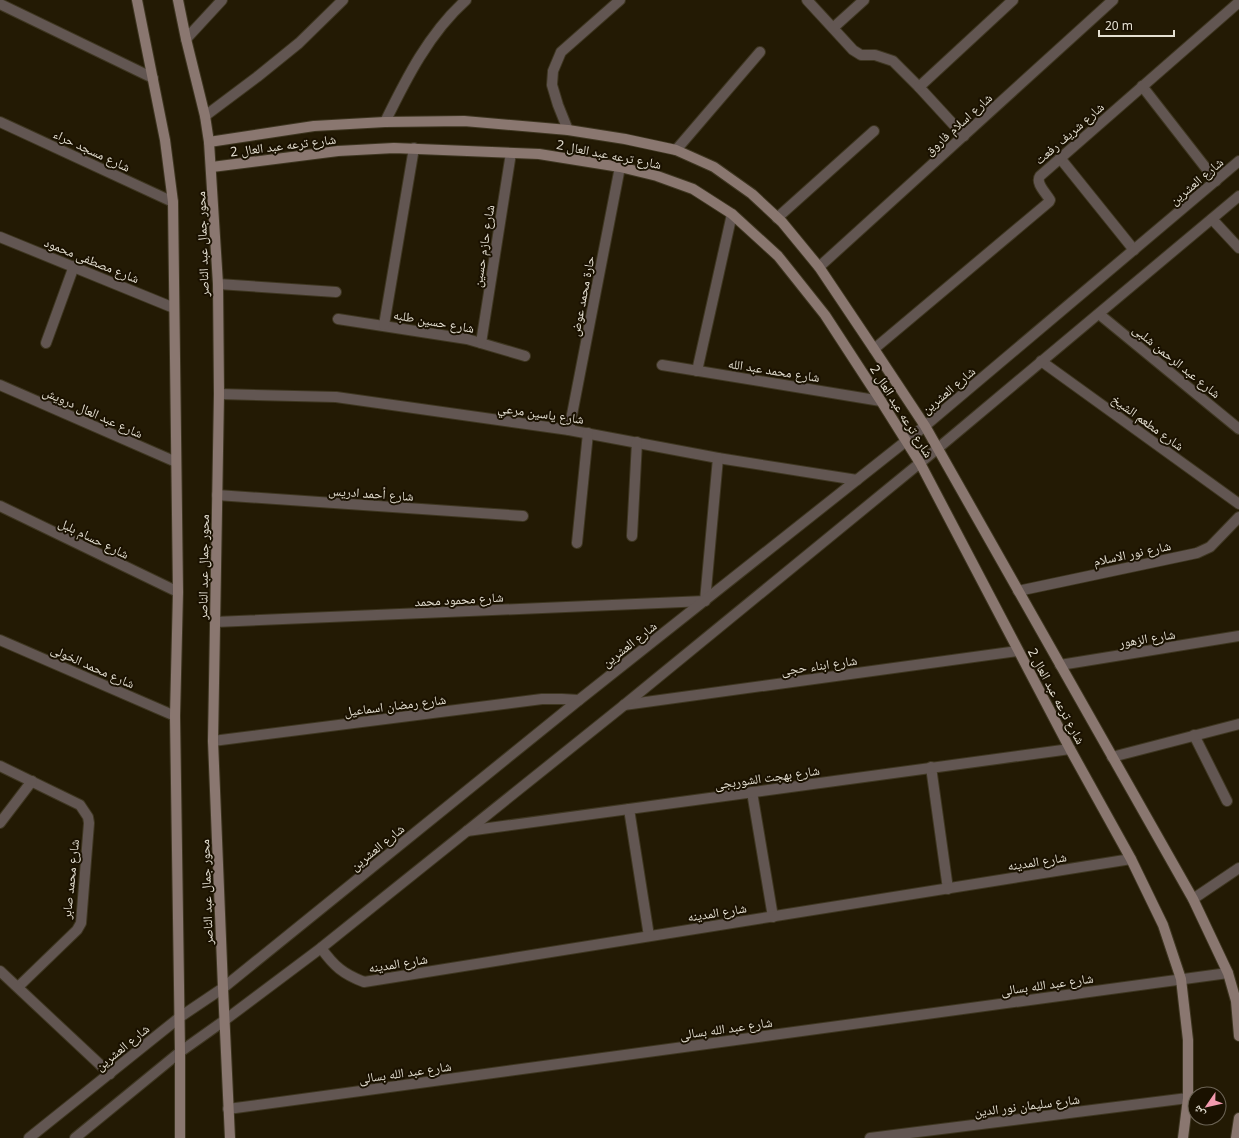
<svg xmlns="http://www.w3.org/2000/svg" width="1239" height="1138" font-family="'Noto Sans','Noto Naskh Arabic',sans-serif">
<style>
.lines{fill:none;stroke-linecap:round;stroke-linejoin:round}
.street-casing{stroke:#3e3621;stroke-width:12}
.secondary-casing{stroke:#3e3621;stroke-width:12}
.street{stroke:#625652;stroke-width:10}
.secondary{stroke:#8a7770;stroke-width:10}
.labels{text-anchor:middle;stroke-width:4;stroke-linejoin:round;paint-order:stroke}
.street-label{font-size:13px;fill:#e4dfd1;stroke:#1a1100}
</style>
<rect width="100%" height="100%" fill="#231a04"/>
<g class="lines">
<g class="street-casing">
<g id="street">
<path d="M807,0L853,50L861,55H875L893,61L919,87L964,136"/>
<path d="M0,4L153,78"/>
<path d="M833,28L864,0"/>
<path d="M186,39L222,0"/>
<path d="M1142,86L1216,181"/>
<path d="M919,87L1013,0"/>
<path d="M205,116L257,77L299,43L343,0"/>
<path d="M0,122L173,202"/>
<path d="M385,122C406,79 429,33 466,0"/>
<path d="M568,130L558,105L552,85L553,71L561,52L620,0"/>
<path d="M676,150L760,52"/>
<path d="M1060,158L1134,250"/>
<path d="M777,218L874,131"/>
<path d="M1212,219L1239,248"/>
<path d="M0,237L174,308"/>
<path d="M819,267L1113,0"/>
<path d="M218,284L336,292"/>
<path d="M1099,314L1239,429"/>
<path d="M338,319L467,339L525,356"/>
<path d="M384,325L414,148"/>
<path d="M46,343L74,266"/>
<path d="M481,343L511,153"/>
<path d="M874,349L1049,202L1050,200C1046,193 1035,183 1040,176L1239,2"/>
<path d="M1041,361L1239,504"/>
<path d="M662,365L881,401"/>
<path d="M697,371L732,214"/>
<path d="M0,385L176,462"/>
<path d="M219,394L336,397L569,430L718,458L857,480"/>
<path d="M569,430L620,167"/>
<path d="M217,495L523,516"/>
<path d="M0,506L178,592"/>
<path d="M632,536L637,442"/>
<path d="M577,543L588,433"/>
<path d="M1018,591L1197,553L1210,547L1239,517"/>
<path d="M215,622L705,601L718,458"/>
<path d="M0,640L175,716"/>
<path d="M1060,665L1239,636"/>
<path d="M624,705L1018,651"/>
<path d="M1194,735L1227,801"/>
<path d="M213,741L542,699H562L579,700"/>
<path d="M1112,757L1239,724"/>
<path d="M0,766L80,805L88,817L89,823L81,923L77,930L18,987"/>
<path d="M931,767L948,889"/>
<path d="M752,792L773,917"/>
<path d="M629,809L649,936"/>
<path d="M0,823L32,781"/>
<path d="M467,831L1070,749"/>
<path d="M1193,899L1239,868"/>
<path d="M321,948C334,966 343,974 364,982L1131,859"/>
<path d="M0,971L110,1074"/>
<path d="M228,1109L1228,973"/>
<path d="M29,1138L180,1017L223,988L579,700L925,426L1239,161"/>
<path d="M75,1138L180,1052L225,1020L321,948L623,706L937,449L1239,196"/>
<path d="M870,1138L1188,1098"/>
</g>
</g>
<g class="secondary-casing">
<g id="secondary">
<path d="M137,0L165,140L173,202L178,592L175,716L180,1052V1138"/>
<path d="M178,0L186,39L205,116L209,142L218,284L219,394L213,741L223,988L230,1138"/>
<path d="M209,142L314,126L385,122L464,121L568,130L625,139L676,150L714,167L752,194L782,222L819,267L874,349L925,426L1193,899L1228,973L1236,1001L1239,1036"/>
<path d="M212,167L338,151L394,148L539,154L620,167L657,176L693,189L732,214L778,256L825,315L881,401L920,463L1070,749L1131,859L1163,925L1181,979L1188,1040V1098L1183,1138"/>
<path d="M1236,1138L1239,1118"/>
</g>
</g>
<use href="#street" class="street"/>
<use href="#secondary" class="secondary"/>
</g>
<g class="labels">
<g class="street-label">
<text transform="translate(958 124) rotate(-42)" y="5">شارع اسلام فاروق</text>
<text transform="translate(1069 133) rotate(-41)" y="5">شارع شريف رفعت</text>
<text transform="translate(283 145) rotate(-7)" y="5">شارع ترعه عبد العال 2</text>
<text transform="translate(92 150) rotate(25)" y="5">شارع مسجد حراء</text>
<text transform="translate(609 154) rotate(11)" y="5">شارع ترعه عبد العال 2</text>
<text transform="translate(1196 181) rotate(-40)" y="5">شارع العشرين</text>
<text transform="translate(202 244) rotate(-92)" y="5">محور جمال عبد الناصر</text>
<text transform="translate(483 246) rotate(-81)" y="5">شارع حازم حسين</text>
<text transform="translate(92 260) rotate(22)" y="5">شارع مصطفى محمود</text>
<text transform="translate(582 296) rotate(-79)" y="5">حارة محمد عوض</text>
<text transform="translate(434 321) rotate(10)" y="5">شارع حسين طلبه</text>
<text transform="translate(1177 361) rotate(39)" y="5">شارع عبد الرحمن شلبى</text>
<text transform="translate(774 370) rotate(9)" y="5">شارع محمد عبد الله</text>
<text transform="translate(948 390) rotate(-40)" y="5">شارع العشرين</text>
<text transform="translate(902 411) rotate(58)" y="5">شارع ترعه عبد العال 2</text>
<text transform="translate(93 412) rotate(24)" y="5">شارع عبد العال درويش</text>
<text transform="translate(541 413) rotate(8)" y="5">شارع ياسين مرعي</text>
<text transform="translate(1148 422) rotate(36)" y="5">شارع مطعم الشيخ</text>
<text transform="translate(371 493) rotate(4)" y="5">شارع أحمد ادريس</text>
<text transform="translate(94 538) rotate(26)" y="5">شارع حسام بلبل</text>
<text transform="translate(1132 553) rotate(-12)" y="5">شارع نور الاسلام</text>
<text transform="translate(203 567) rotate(-89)" y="5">محور جمال عبد الناصر</text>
<text transform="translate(459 599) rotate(-3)" y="5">شارع محمود محمد</text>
<text transform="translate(1147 638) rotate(-9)" y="5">شارع الزهور</text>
<text transform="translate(629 644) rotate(-38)" y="5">شارع العشرين</text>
<text transform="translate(819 665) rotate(-8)" y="5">شارع ابناء حجى</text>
<text transform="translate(93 666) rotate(24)" y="5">شارع محمد الخولى</text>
<text transform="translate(1057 696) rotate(62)" y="5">شارع ترعه عبد العال 2</text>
<text transform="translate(395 705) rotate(-7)" y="5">شارع رمضان اسماعيل</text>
<text transform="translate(767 777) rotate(-8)" y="5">شارع بهجت الشوربجى</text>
<text transform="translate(377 847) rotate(-39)" y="5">شارع العشرين</text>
<text transform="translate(1037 861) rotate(-9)" y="5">شارع المدينه</text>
<text transform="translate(70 879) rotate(-84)" y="5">شارع محمد صابر</text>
<text transform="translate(206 892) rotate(-92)" y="5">محور جمال عبد الناصر</text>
<text transform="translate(717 912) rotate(-9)" y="5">شارع المدينه</text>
<text transform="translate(398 963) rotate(-9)" y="5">شارع المدينه</text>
<text transform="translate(1047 984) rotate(-8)" y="5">شارع عبد الله بسالى</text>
<text transform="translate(726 1028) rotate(-8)" y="5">شارع عبد الله بسالى</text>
<text transform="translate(122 1047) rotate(-39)" y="5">شارع العشرين</text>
<text transform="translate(405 1072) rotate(-8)" y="5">شارع عبد الله بسالى</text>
<text transform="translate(1027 1105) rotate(-7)" y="5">شارع سليمان نور الدين</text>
</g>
</g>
<g transform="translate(1207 1106) rotate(236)"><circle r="19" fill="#1a1100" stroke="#6b6354"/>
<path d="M0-3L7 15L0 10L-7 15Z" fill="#f29aae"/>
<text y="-6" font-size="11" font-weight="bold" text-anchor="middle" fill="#e4dfd1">ش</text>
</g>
<path d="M1099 30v6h75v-6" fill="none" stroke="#e4dfd1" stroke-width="2"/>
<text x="1105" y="30" font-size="12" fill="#e4dfd1" stroke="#1a1100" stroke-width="3" paint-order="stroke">20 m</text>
</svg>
